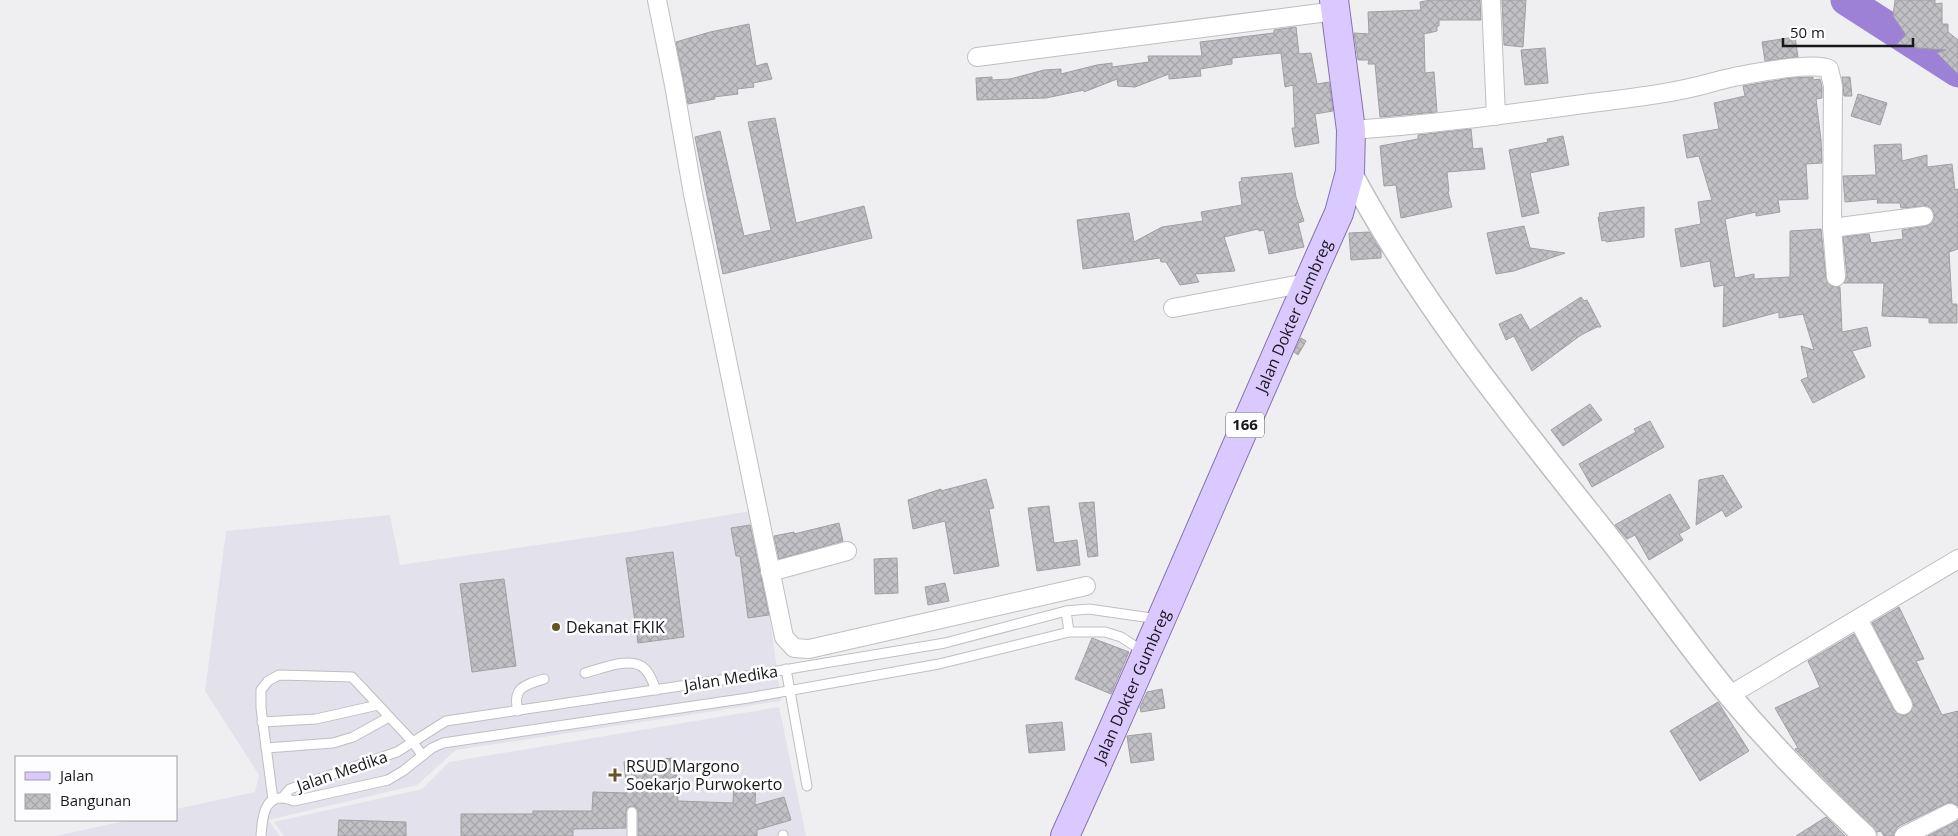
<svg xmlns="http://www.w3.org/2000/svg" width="1958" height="836" font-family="'Open Sans',sans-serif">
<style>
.built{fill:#e3e1eb}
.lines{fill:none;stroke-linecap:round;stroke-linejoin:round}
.river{stroke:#9c81d6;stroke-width:31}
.building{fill:url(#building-cross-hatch);stroke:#a09fa2}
.service-casing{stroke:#bfbec1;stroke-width:11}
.minor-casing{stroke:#bfbec1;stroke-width:20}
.tertiary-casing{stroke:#bfbec1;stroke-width:25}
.primary-casing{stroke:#8673ae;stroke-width:30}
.service{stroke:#fff;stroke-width:9}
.minor{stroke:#fff;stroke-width:18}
.tertiary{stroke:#fff;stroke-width:22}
.primary{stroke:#dac9ff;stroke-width:28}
.poi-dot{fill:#685423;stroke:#fdfcff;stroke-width:2}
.labels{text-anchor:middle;stroke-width:5;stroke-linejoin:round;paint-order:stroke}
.shield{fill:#fdfcff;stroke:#5c5c5d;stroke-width:1}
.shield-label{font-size:15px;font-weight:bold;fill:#171718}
.street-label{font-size:16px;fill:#171718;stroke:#fdfcff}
.poi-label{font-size:16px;fill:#171718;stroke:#fdfcff;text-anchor:start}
</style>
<defs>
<pattern id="building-cross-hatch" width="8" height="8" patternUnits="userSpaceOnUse" patternTransform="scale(1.25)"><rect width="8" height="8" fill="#c1c0c4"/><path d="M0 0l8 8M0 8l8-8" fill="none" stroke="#a5a4a8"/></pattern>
</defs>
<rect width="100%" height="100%" fill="#efeff2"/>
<g class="built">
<path d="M756,510L781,701L456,750L417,785L268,820L280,836H56L129,820H176V809L255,792L259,775L205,691L226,531L390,515L400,565L634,531Z"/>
<path d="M779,707L806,836H284L274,822L422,789L449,762Z"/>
</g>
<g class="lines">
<path class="river" d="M1846,0L1958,72"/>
</g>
<g class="building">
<path d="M1431,0H1480L1481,20H1439V26H1437V31L1424,34L1425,73L1434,72L1437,112L1380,117L1375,64H1368L1369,60H1358L1354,33L1369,34L1368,12L1421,10L1420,2Z"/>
<path d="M1502,0H1526L1523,47L1504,45Z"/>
<path d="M1895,0H1935V4L1942,3V24H1948V32L1958,40V74L1937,53L1946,50L1918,48L1897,44L1906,35L1893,16Z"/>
<path d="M749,24L756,66L767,63L772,79L753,83L754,87L737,89L738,94L714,97L715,99L688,104L676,42L710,32Z"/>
<path d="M1296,27L1299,54L1311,53L1317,84L1329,82L1333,111L1315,114L1319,143L1295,147L1292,128H1295L1293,85L1285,87L1281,53L1232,58V64L1200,69L1201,76L1169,79V74L1135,87L1118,86L1117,79L1084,92V90L1046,98L977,100L976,78L992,77V80L1010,79L1044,70L1061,69V74L1097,65L1112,63V67L1149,62L1148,56H1202L1200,42L1274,33V30Z"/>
<path d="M1795,37L1798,57L1765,61L1762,42Z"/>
<path d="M1545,48L1548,83L1525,85L1521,50Z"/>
<path d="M1813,77V80L1820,79L1822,87V98L1816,99L1821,140L1822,163L1806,164L1808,199L1778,200L1780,212L1756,216V212L1725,219L1735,278L1754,274V279L1790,277V231L1821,229L1826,278L1831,286L1840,287L1842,332L1867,327L1871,346L1852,351L1865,377L1813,403L1801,380L1808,377L1801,346L1814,350L1803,314L1779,318V312L1723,327L1724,285L1714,287L1710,261L1681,267L1675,229L1701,224L1698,202L1712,200L1699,156L1687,158L1683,135L1719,129L1714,103L1745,96L1743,86L1791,78Z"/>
<path d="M1842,77H1850L1852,96H1844Z"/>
<path d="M1858,94L1887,103L1880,125L1851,116Z"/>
<path d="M775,118L796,223L864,206L872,238L723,274L695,137L720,131L744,236L771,230L748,122Z"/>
<path d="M1471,129L1473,149L1482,148L1485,169L1447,172L1449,191L1448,192L1452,207L1401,218L1396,185L1384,186L1380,146L1418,139V135Z"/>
<path d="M1563,136L1569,165L1530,173L1539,213L1522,217L1509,150L1548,142L1547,139Z"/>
<path d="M1901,144L1902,161L1927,155V167L1952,164L1955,190L1958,189V249L1949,252L1952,304H1957V323H1929V318L1882,316L1884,283H1844L1847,276L1843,237L1869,234L1871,243L1903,239L1902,230L1926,226L1931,224L1934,220L1933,210L1928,206L1901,208L1900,203H1877L1878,199L1845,202L1843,176L1876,175L1874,145Z"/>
<path d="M1292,173L1296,197L1304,221L1298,223L1304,247L1269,254L1264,230L1259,231L1258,229L1224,237L1235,271L1195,274L1199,282L1180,285L1166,262H1161L1160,258L1083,269L1077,220L1129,213L1134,242L1162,227L1203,221L1201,212L1242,205L1239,182L1242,181L1241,178Z"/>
<path d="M1644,207V237L1606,242V240L1602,241L1598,217H1600L1599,213Z"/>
<path d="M1524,226L1530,248L1565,253L1514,271L1496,274L1487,233Z"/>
<path d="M1369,232L1381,251V258L1351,260L1349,233Z"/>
<path d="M1581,297L1584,301L1587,300L1601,327H1597L1581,335L1532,371L1514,336L1506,340L1499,324L1521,314L1530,330Z"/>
<path d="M1301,338L1306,341L1298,355L1294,352Z"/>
<path d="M1590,404L1602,420L1563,446L1551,430Z"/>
<path d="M1650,421L1664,447L1592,487L1579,464L1636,432L1634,429Z"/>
<path d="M1723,475L1742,507L1726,517L1722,510L1696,525L1699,480Z"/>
<path d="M986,479L994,508L989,509L999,566L954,574L945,521L913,529L908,500L941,489V491Z"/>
<path d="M1670,494L1690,528L1679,534L1683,540L1649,560L1635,535L1627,539L1615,525Z"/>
<path d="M1094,502L1098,556L1088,557L1079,503Z"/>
<path d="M1049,506L1054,543L1077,540L1080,565L1037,571L1028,508Z"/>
<path d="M839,523L843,541L779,559L774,536L794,532V534Z"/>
<path d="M750,525L769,615L748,618L740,556H736L731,528Z"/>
<path d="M673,552L684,637L638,643L626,558Z"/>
<path d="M897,558L898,593L875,594L874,559Z"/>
<path d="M504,579L516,666L472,672L460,584Z"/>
<path d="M945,583L949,601L928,605L925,587Z"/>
<path d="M1899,607L1924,659L1916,661L1942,715L1958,711V806L1951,802L1945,804L1899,826L1895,831L1893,836H1884L1881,831L1877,832L1795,749L1798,748L1775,708L1820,687L1808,661L1854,634L1894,710L1902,716L1908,714L1914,706L1912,700L1872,623Z"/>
<path d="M1092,638L1129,652L1111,694L1075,679Z"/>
<path d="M1162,689L1165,708L1141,712L1140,707L1147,692Z"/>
<path d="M1718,702L1749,751L1700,781L1670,731Z"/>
<path d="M1062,722L1065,750L1029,753L1026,725Z"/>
<path d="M1151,733L1154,760L1131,763L1127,736Z"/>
<path d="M675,758L678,801L733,803L734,780H756L755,805L784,797L791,820L757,830V836H638V812L636,807L632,806L627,808L626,812V828L573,829V836H461V814H533V811H592L593,792L627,793L624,762Z"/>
<path d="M1826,817L1845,836H1796Z"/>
<path d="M339,820L406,822V836H338Z"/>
<path d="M1958,820V836H1928L1955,822Z"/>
</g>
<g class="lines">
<g class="service-casing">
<g id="service">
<path d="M1066,611L1069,632"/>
<path d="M786,669L807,786"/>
<path d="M585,673C601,669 632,655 645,669C651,675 653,683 656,690"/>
<path d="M518,711C512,688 524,685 544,679"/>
<path d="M262,722L316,719L378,705"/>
<path d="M266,748L333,743L353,737L389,717"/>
<path d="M282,798L290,789L397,752L446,721L741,677L945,643L1066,611L1089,609L1158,619"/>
<path d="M273,800L261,708V690L268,681L279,675L352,677L412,741L422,755"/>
<path d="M783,835V836"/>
<path d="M261,836C262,822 263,797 282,798C286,798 291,800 294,801L388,780L403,771L432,748L443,743L748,698L939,664L1069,632H1105L1121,637L1144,652"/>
<path d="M632,836V812"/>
</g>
</g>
<g class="minor-casing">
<g id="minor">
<path d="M657,0L674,85L693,194L784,637L794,648L809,649L1086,586"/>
<path d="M1491,0L1496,116"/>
<path d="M977,57L1336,11"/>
<path d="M1351,130C1426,125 1501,115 1576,105C1621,99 1667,95 1710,83C1730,77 1814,60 1829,69L1833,86L1832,228L1836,277"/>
<path d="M1832,228L1924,216"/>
<path d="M1173,308L1307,283"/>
<path d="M770,572L847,551"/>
<path d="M1858,619L1903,705"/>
<path d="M1730,695L1958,559"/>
<path d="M1904,836L1950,813"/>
</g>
</g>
<g class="tertiary-casing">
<path id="tertiary" d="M1350,172C1421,305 1516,421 1609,538C1650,590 1688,645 1730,696C1772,746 1817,792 1865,836"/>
</g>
<g class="primary-casing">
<g id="primary">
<path id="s1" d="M1065,836C1159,629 1246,420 1339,213L1350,172L1351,130L1334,0"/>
</g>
</g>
<use href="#service" class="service"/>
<use href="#minor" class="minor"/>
<use href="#tertiary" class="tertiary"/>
<use href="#primary" class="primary"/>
</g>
<g class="poi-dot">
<circle cx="556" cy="627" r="5"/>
<path d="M612.5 767.5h5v5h5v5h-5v5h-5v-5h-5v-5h5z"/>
</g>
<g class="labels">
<rect class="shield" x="1226" y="412.5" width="38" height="25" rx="4"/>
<g class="shield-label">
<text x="1245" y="430">166</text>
</g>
<g class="street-label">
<text dy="6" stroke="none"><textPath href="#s1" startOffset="568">Jalan Dokter Gumbreg</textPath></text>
<text transform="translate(731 678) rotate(-9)" y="6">Jalan Medika</text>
<text dy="6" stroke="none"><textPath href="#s1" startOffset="164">Jalan Dokter Gumbreg</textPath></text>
<text transform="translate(342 771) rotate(-19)" y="6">Jalan Medika</text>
</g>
<g class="poi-label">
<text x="566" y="633">Dekanat FKIK</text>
<text x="626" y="772">RSUD Margono<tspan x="626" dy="18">Soekarjo Purwokerto</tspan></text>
</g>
</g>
<rect x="15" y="756" width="162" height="65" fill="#fdfcff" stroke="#a1a0a3"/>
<rect x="25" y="772" width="25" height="8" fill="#dac9ff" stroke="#a1a0a3"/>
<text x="60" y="781" font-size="15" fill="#171718">Jalan</text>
<rect x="25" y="794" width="25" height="15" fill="url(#building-cross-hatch)" stroke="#a1a0a3"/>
<text x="60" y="806" font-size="15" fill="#171718">Bangunan</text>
<path d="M1783 38v8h130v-8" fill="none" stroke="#171718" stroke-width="2.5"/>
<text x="1790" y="38" font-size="15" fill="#171718" stroke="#fdfcff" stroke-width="4" paint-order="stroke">50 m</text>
</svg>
